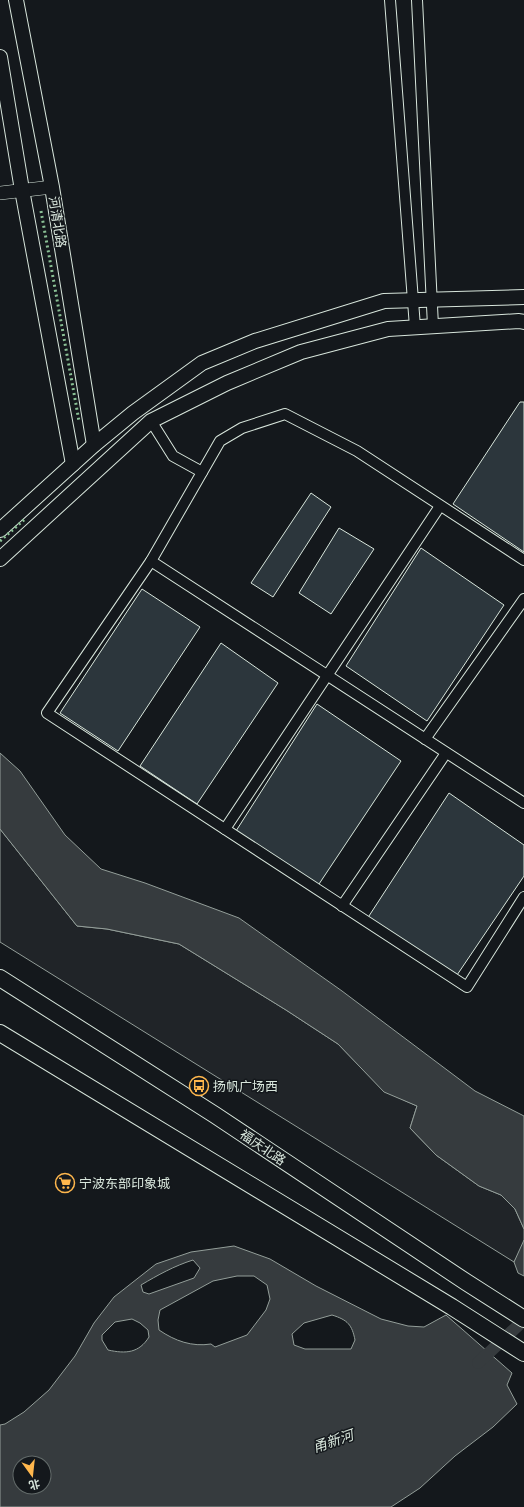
<svg xmlns="http://www.w3.org/2000/svg" width="524" height="1507" font-family="'Roboto Condensed','Noto Sans SC',sans-serif">
<style>
.green{fill:#202428;stroke:#939e99}
.water{fill:#363b3e;stroke:#939e99;fill-rule:evenodd}
.lines{fill:none;stroke-linecap:round;stroke-linejoin:round}
.canal{stroke:#363b3e;stroke-width:12}
.building{fill:#2c363c;stroke:#d8e6dc}
.minor-casing{stroke:#d8e6dc;stroke-width:12}
.tertiary-casing{stroke:#d8e6dc;stroke-width:14}
.secondary-casing{stroke:#d8e6dc;stroke-width:16}
.primary-casing{stroke:#d8e6dc;stroke-width:18}
.minor{stroke:#14181c;stroke-width:10}
.tertiary{stroke:#14181c;stroke-width:13}
.secondary{stroke:#14181c;stroke-width:14}
.primary{stroke:#14181c;stroke-width:16}
.hedge{stroke:#8ac095;stroke-width:3;stroke-dasharray:2 3;stroke-linecap:butt}
.labels{text-anchor:middle;stroke-width:3;stroke-linejoin:round;paint-order:stroke}
.street-label{font-size:13px;fill:#d8e6dc;stroke:#14181c}
.poi-label{font-size:13px;fill:#d8e6dc;stroke:#14181c;text-anchor:start}
.water-label{font-size:14px;font-style:italic;fill:#d8e6dc;stroke:#14181c}
</style>
<rect width="100%" height="100%" fill="#14181c"/>
<path class="green" d="M0,829L77,926L107,929L179,944L286,1010L338,1044L384,1091L417,1106L410,1128L436,1155L479,1186L501,1195L515,1209L524,1229V1244L514,1262L0,942Z"/>
<g class="water">
<path d="M0,753L20,771L65,835L101,869L145,883L239,918L342,991L475,1091L524,1116V1229L515,1209L501,1195L479,1186L436,1155L410,1128L417,1106L384,1092L338,1044L286,1010L179,944L107,929L77,926L0,829Z"/>
<path d="M524,1240V1276L518,1273L514,1262Z"/>
<path d="M234,1246L270,1259L316,1286L381,1319L408,1326L424,1327L446,1315L512,1373L507,1385L517,1404L493,1427L455,1456L420,1488L391,1507H0V1425L5,1424L24,1412L49,1390L75,1356L94,1323L114,1297L156,1264L191,1252ZM193,1260L200,1268L194,1278L149,1294L143,1292L141,1285C158,1275 174,1266 193,1260ZM237,1276H254L267,1285L270,1299L266,1310L247,1335L215,1347L211,1344C192,1347 175,1341 159,1330L158,1320L160,1310L213,1281ZM332,1315C348,1320 352,1325 355,1340L351,1349H305L294,1345L292,1334L304,1323ZM132,1319L140,1323L148,1330L149,1337C139,1353 126,1354 108,1350L102,1340V1335L115,1322ZM20,1463H44V1487H20Z"/>
</g>
<g class="lines">
<path class="canal" d="M478,1363L524,1320"/>
</g>
<g class="building">
<path d="M520,402H524V552L453,504Z"/>
<path d="M311,493L331,507L273,597L251,583Z"/>
<path d="M339,528L374,549L331,614L299,593Z"/>
<path d="M421,548L504,605L427,721L346,666Z"/>
<path d="M142,589L200,627L118,751L60,713Z"/>
<path d="M221,643L278,683L197,804L140,766Z"/>
<path d="M317,704L401,761L317,887L236,831Z"/>
<path d="M449,793L524,845V876L455,978L367,919Z"/>
</g>
<g class="lines">
<g class="minor-casing">
<g id="minor">
<path d="M390,0L415,327"/>
<path d="M417,0L433,326"/>
<path d="M151,421L173,456L202,472"/>
<path d="M524,560L357,451L285,414L242,428L220,441L151,561L47,713L467,987L524,897"/>
<path d="M151,561L524,803"/>
<path d="M425,739L524,599"/>
<path d="M225,829L440,506"/>
<path d="M342,906L446,753"/>
</g>
</g>
<g class="tertiary-casing">
<path id="tertiary" d="M0,193L52,187"/>
</g>
<g class="secondary-casing">
<g id="secondary">
<path d="M16,0L52,187L94,445"/>
<path d="M0,57L22,190L73,464"/>
<path d="M0,530L94,445L133,413L202,363L255,341L384,301L524,297"/>
<path d="M0,559L151,421L227,383L301,352L388,329L519,321L524,322"/>
</g>
</g>
<g class="primary-casing">
<g id="primary">
<path d="M0,978L215,1115L466,1282L524,1319"/>
<path d="M0,1033L452,1307L524,1353"/>
</g>
</g>
<use href="#minor" class="minor"/>
<use href="#tertiary" class="tertiary"/>
<use href="#secondary" class="secondary"/>
<use href="#primary" class="primary"/>
<g class="hedge">
<path d="M41,211L79,421"/>
<path d="M0,541L25,519"/>
</g>
</g>
<defs>
<g id="bus-ring" transform="scale(1)"><circle r="9.5" fill="#14181c" stroke="#ffb74d" stroke-width="1.5"/><path d="M-5-6H5V4H4V6H2V4H-2V6H-4V4H-5ZM-3.5-4V0h7V-4ZM-3.5 1.2v1.5H-2V1.2ZM2 1.2v1.5H3.5V1.2Z" fill="#ffb74d"/></g>
<g id="supermarket-ring" transform="scale(1)"><circle r="9.5" fill="#14181c" stroke="#ffb74d" stroke-width="1.5"/><path d="M-6-5.5h2.5l.6 2H6L4.5 2H-2.5L-4.4-4H-6ZM-1.5 3.2a1.3 1.3 0 1 0 .1 0ZM3 3.2a1.3 1.3 0 1 0 .1 0Z" fill="#ffb74d"/></g>
</defs>
<g fill-rule="evenodd">
<use href="#bus-ring" x="199" y="1086"/>
<use href="#supermarket-ring" x="65" y="1183"/>
</g>
<g class="labels">
<g class="street-label">
<text transform="translate(58 222) rotate(81)" y="5">河清北路</text>
<text transform="translate(263 1147) rotate(34)" y="5">福庆北路</text>
</g>
<g class="poi-label">
<text x="213" y="1091">扬帆广场西</text>
<text x="79" y="1188">宁波东部印象城</text>
</g>
<g class="water-label">
<text transform="translate(333 1441) rotate(-19)" y="5">甬新河</text>
</g>
</g>
<g transform="translate(32 1475) rotate(165)"><circle r="19" fill="#14181c" stroke="#626a69"/>
<path d="M0-3L7 15L0 10L-7 15Z" fill="#ffb74d"/>
<text y="-6" font-size="11" font-weight="bold" text-anchor="middle" fill="#d8e6dc">北</text>
</g>
</svg>
